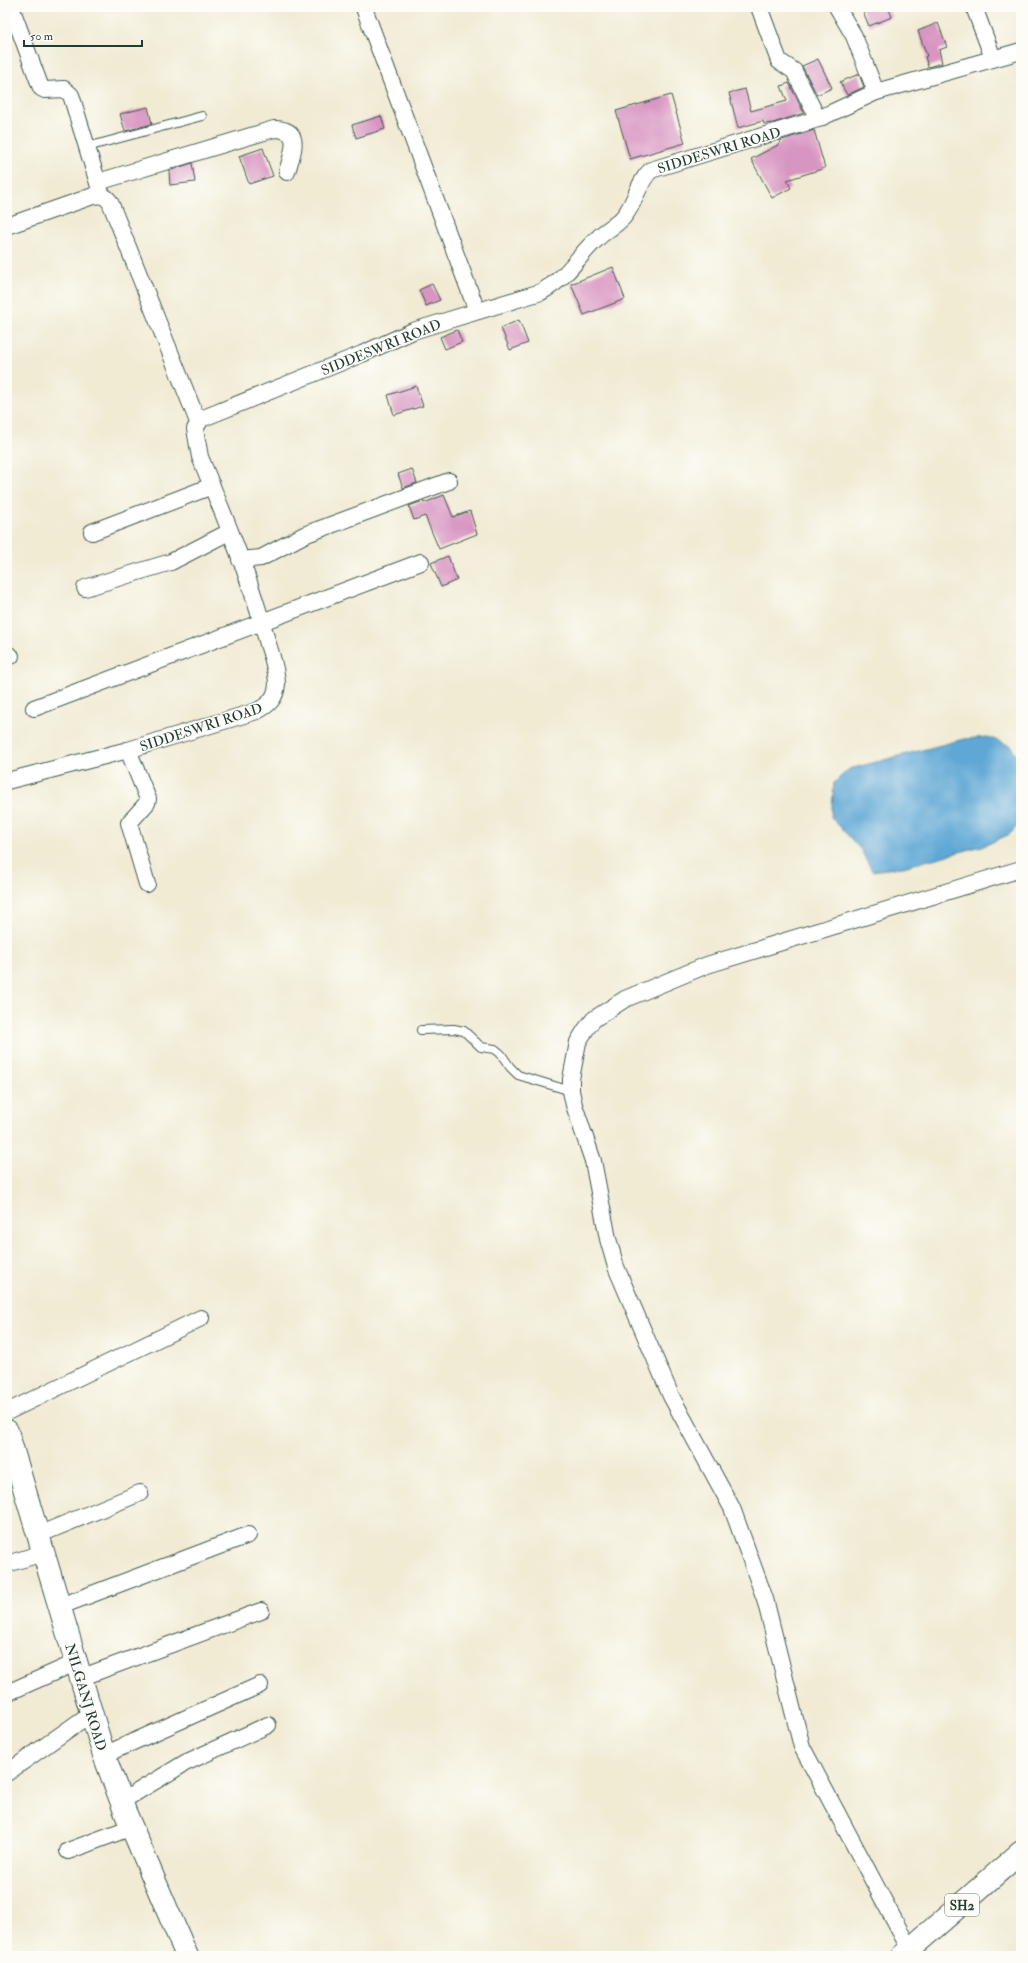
<svg xmlns="http://www.w3.org/2000/svg" width="1028" height="1963" font-family="'IM FELL Double Pica',serif">
<style>
.water{fill:#5ea7d5;stroke:#3e7284}
.building{fill:#d895c2}
.lines{fill:none;stroke-linecap:round;stroke-linejoin:round}
.lane-casing{stroke:#3e574c;stroke-width:10}
.street-casing{stroke:#3e574c;stroke-width:18}
.secondary-casing{stroke:#3e574c;stroke-width:24}
.primary-casing{stroke:#3e574c;stroke-width:24}
.lane{stroke:#fff;stroke-width:8}
.street{stroke:#fff;stroke-width:16}
.secondary{stroke:#fff;stroke-width:22}
.primary{stroke:#fff;stroke-width:22}
.labels{text-anchor:middle;stroke-width:3;stroke-linejoin:round;paint-order:stroke}
.shield{fill:#fdfcf7;stroke:#62766e;stroke-width:1}
.shield-label{font-size:13px;font-weight:bold;fill:#1f3d34}
.street-label{font-size:14px;fill:#1f3d34;stroke:#fdfcf7}
</style>
<rect width="100%" height="100%" fill="#fdfcf7"/>
<filter id="ink" filterUnits="userSpaceOnUse"><feTurbulence type="fractalNoise" baseFrequency=".025" numOctaves="2"/><feDisplacementMap in="SourceGraphic" scale="8" xChannelSelector="R" yChannelSelector="G"/><feConvolveMatrix kernelMatrix="1 2 1 2 8 2 1 2 1" color-interpolation-filters="sRGB"/></filter>
<filter id="wash" filterUnits="userSpaceOnUse"><feTurbulence type="fractalNoise" baseFrequency=".012" numOctaves="4" result="noise"/><feDisplacementMap in="SourceGraphic" scale="16" xChannelSelector="R" yChannelSelector="G"/><feGaussianBlur stdDeviation="0.9" result="paint"/><feColorMatrix in="noise" values="0 0 0 0 0 0 0 0 0 0 0 0 0 0 0 0 0 1.4 0 .05"/><feComposite in="paint" operator="in"/></filter>
<g filter="url(#wash)">
<rect width="100%" height="100%" fill="#f1ebd4"/>
<path class="water" d="M988,737L1011,746L1021,764V822L1010,834L986,845L903,867L872,871L861,850L831,817L834,783L849,769L964,739Z"/>
<g id="blocks">
<g class="building">
<path d="M861,7H888L892,17L869,26Z"/>
<path d="M938,23L947,47L939,50L942,63L928,67L925,57L927,56L918,31Z"/>
<path d="M818,59L832,88L817,95L802,66Z"/>
<path d="M859,74L864,87L847,95L840,82Z"/>
<path d="M789,83L804,113L773,123L764,124L763,121L738,128L729,93L745,89L751,111L787,101L781,86Z"/>
<path d="M671,95L685,143L630,159L616,111Z"/>
<path d="M148,107L152,124L125,131L120,114Z"/>
<path d="M381,116L385,129L356,138L352,125Z"/>
<path d="M814,130L825,168L787,180L791,188L772,198L751,159L780,144L779,141Z"/>
<path d="M263,148L273,176L249,184L239,156Z"/>
<path d="M192,163L195,182L170,185L169,171Z"/>
<path d="M613,267L625,299L584,315L571,284Z"/>
<path d="M432,284L440,300L426,306L419,290Z"/>
<path d="M519,320L528,343L510,350L501,328Z"/>
<path d="M457,330L462,342L445,349L440,337Z"/>
<path d="M416,386L423,406L394,415L388,395Z"/>
<path d="M412,469L417,483L403,488L398,474Z"/>
<path d="M444,495L453,517L470,511L477,534L439,549L425,516L414,520L409,506L423,501L424,503Z"/>
<path d="M448,556L457,580L441,587L431,563Z"/>
</g>
</g>
</g>
<g filter="url(#ink)">
<use href="#blocks" fill-opacity="0" stroke="#3e574c" stroke-width="1"/>
<g class="lines">
<g class="lane-casing">
<g id="lane">
<path d="M87,147L202,116"/>
<path d="M421,1030L454,1029L464,1031L481,1047L495,1049L501,1054L510,1067L518,1075L571,1091"/>
</g>
</g>
<g class="street-casing">
<g id="street">
<path d="M11,7L41,88L45,90L64,89L71,95L101,193"/>
<path d="M759,7L779,61L794,71L818,119"/>
<path d="M837,7L854,36L876,92"/>
<path d="M974,7L993,58"/>
<path d="M364,8L477,311"/>
<path d="M98,182L274,129C304,129 292,153 287,172"/>
<path d="M7,226L93,196C101,195 105,195 110,202L198,422"/>
<path d="M92,532L212,486"/>
<path d="M240,560L261,558L304,535L449,481"/>
<path d="M85,588L171,562L229,532"/>
<path d="M7,657L11,656"/>
<path d="M34,708L421,562"/>
<path d="M128,750L148,799L147,803L129,823L147,884"/>
<path d="M7,781L128,750L257,711C269,705 276,698 277,684C277,668 270,652 266,637C249,575 224,515 200,457L195,429L201,419L362,354L413,331L541,292C570,276 576,257 599,237C607,229 619,224 625,215C636,201 638,182 651,170L818,119L876,92L1021,51"/>
<path d="M7,1412L201,1318"/>
<path d="M38,1535L140,1493"/>
<path d="M7,1564L43,1553"/>
<path d="M58,1607L248,1535"/>
<path d="M80,1678L261,1611"/>
<path d="M7,1693L75,1663"/>
<path d="M104,1755L260,1685"/>
<path d="M7,1773L90,1714"/>
<path d="M122,1801L185,1763L268,1725"/>
<path d="M68,1851L132,1827"/>
<path d="M910,1950L802,1747L765,1599L732,1508L671,1396L616,1267L608,1239L593,1161L574,1105L571,1091V1079L578,1042L586,1029L594,1019L625,999L707,965L1021,869"/>
</g>
</g>
<g class="secondary-casing">
<path id="secondary" d="M7,1431L104,1755L126,1814L187,1956"/>
</g>
<g class="primary-casing">
<path id="primary" d="M902,1956L1021,1852"/>
</g>
<use href="#lane" class="lane"/>
<use href="#street" class="street"/>
<use href="#secondary" class="secondary"/>
<use href="#primary" class="primary"/>
</g>
</g>
<g class="labels">
<rect class="shield" x="945" y="1894" width="34" height="22" rx="3"/>
<g class="shield-label">
<text x="962" y="1910">SH2</text>
</g>
<g class="street-label">
<text transform="translate(719 150) rotate(-17)" y="5">SIDDESWRI ROAD</text>
<text transform="translate(381 347) rotate(-22)" y="5">SIDDESWRI ROAD</text>
<text transform="translate(201 727) rotate(-18)" y="5">SIDDESWRI ROAD</text>
<text transform="translate(86 1697) rotate(73)" y="5">NILGANJ ROAD</text>
</g>
</g>
<rect width="1028" height="1963" fill="none" stroke="#fdfcf7" stroke-width="24"/>
<path d="M24 40v6h118v-6" fill="none" stroke="#1f3d34" stroke-width="2"/>
<text x="30" y="40" font-size="12" fill="#1f3d34" stroke="#fdfcf7" stroke-width="3" paint-order="stroke">50 m</text>
</svg>
